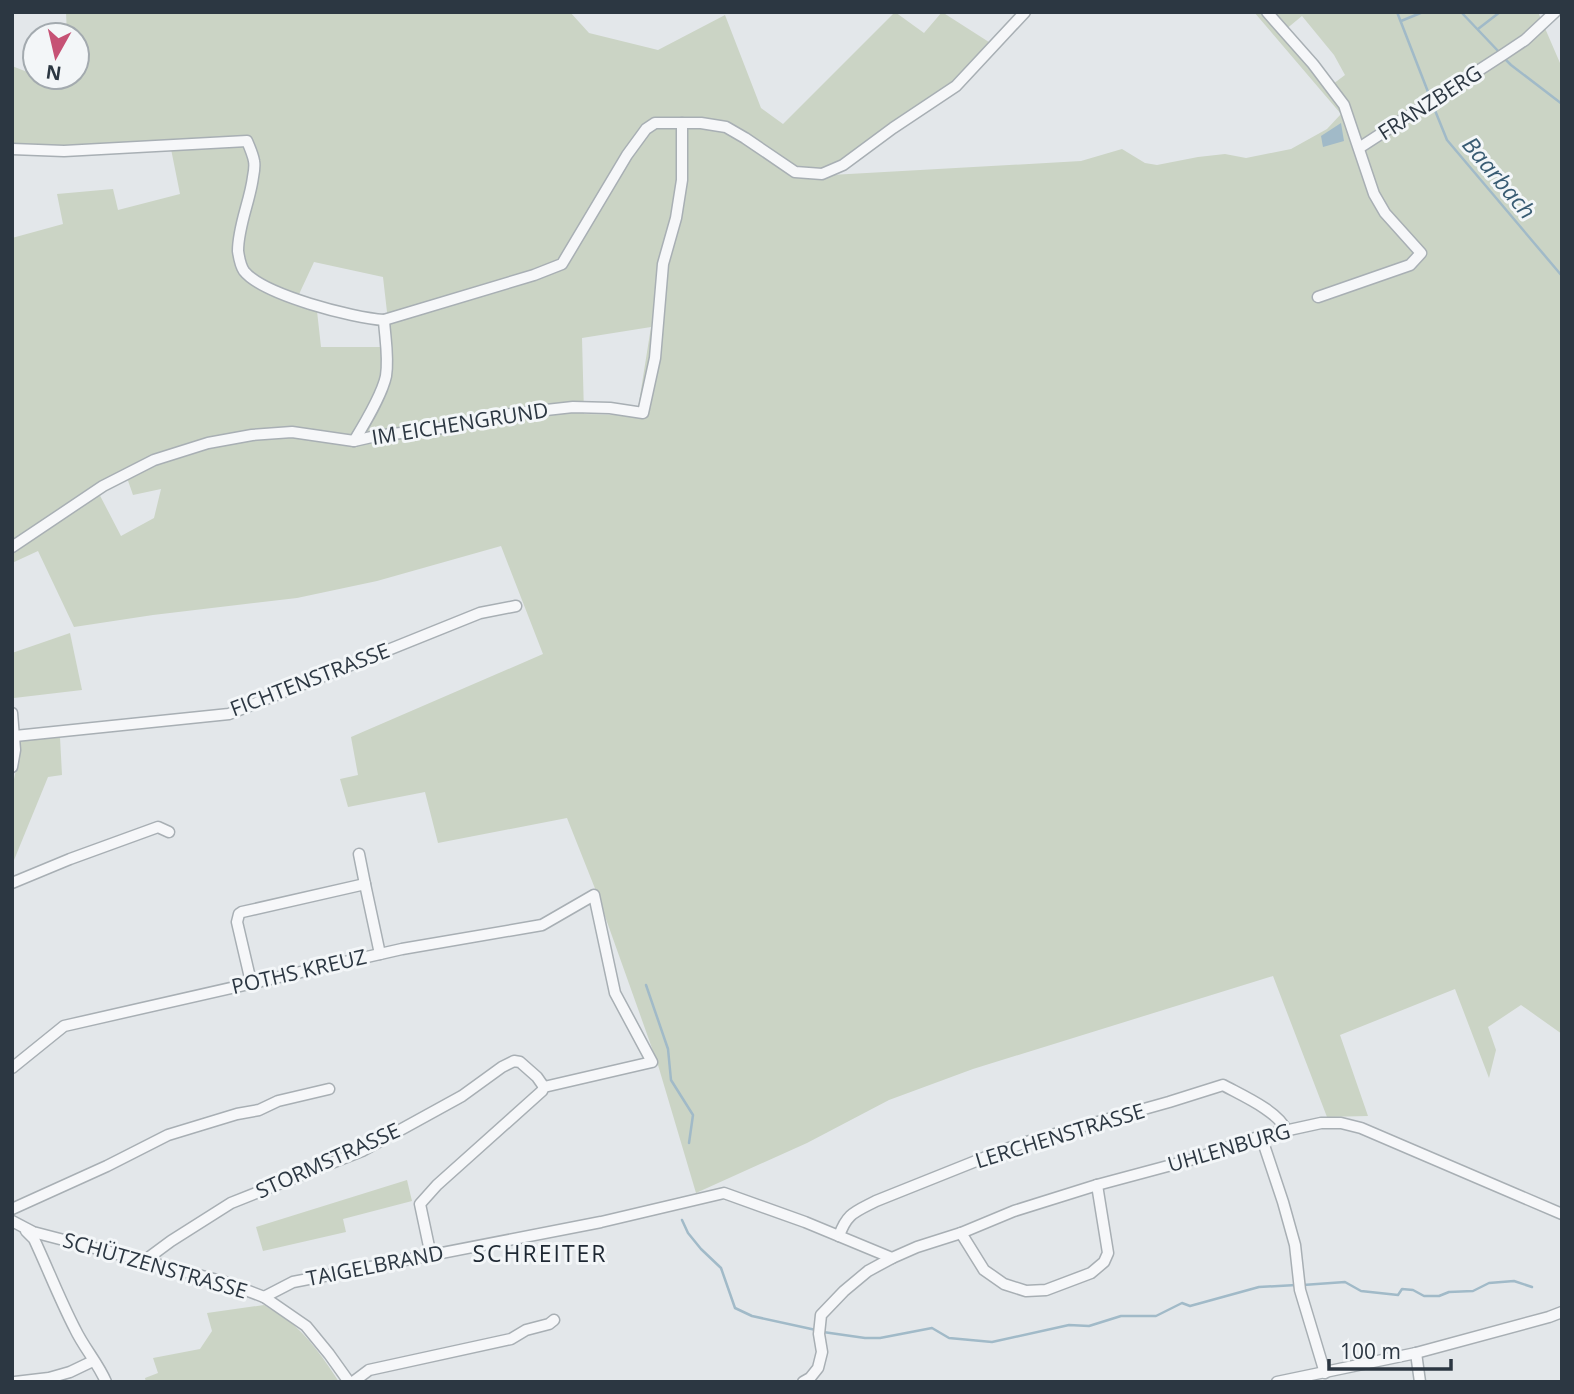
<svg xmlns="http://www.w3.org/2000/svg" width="1574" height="1394" font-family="'Open Sans',sans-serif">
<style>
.green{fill:#cbd4c5;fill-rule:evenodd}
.water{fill:#a1bac8}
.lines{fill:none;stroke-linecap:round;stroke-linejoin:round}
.stream{stroke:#a1bac8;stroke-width:2.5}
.minor-casing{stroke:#a8afb4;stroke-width:13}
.minor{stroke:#f6f7f9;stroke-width:10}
.labels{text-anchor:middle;stroke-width:6;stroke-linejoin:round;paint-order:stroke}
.street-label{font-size:21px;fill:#2c3742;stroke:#f3f6f8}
.water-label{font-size:23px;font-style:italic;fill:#395c73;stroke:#f3f6f8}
.neighbourhood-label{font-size:23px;letter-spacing:2px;fill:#1e2833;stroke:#f3f6f8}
</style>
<rect width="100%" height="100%" fill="#e3e7ea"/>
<g class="green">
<path d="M66,12H570L589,33L658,50L725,15L761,108L783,124L895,12L924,33L942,12L992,44L958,79L842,162L831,175L1081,161L1122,149L1145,163L1157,165L1198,157L1225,154L1246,158L1291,149L1327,129L1341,114L1254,12H1265L1333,84L1345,75L1334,55L1302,16L1285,30L1271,12H1538L1560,63L1562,62V1034L1521,1005L1488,1027L1496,1050L1489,1078L1455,989L1340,1035L1368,1116L1327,1117L1273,976L973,1069L889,1100L807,1143L696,1193L658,1065L596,891L567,818L438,843L425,792L348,807L340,779L358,775L351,737L543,654L501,546L377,581L297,598L153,615L74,627L38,551L12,563V238L63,224L57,194L113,189L118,210L180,194L171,149L207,138L69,146L12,143V66L35,75V77H77V35H67ZM314,262L383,277L391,347H321L317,311L294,305ZM651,327L637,415L584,414L582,338ZM125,472L133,495L161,489L154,518L121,536L95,486Z"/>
<path d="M70,633L82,690L14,698L12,692V653Z"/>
<path d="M60,737L62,775L48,777L12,865V789L20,750V740Z"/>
<path d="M407,1180L412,1201L343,1219L346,1232L263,1251L256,1227Z"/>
<path d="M264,1305C272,1310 281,1315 288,1320C309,1337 325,1360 339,1382H146L145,1378L158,1373L153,1358L200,1349L212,1331L207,1313Z"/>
</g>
<path class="water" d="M1341,123L1344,141L1323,147L1321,136Z"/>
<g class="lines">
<g class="stream">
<path d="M1397,12L1430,97"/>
<path d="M1461,12L1500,53"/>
<path d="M1401,21L1423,12"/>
<path d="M1478,29L1500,12"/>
<path d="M1504,58L1511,65L1562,104"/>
<path d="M1432,103L1447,140L1562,276"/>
<path d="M646,985L668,1049L671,1080L693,1115L689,1143"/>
<path d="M682,1220L688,1233L701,1249L721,1268L735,1308L752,1316L816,1330"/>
<path d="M1303,1285L1345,1282L1361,1291L1398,1295L1402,1289L1413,1290L1424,1296H1439L1449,1292L1473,1291L1489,1283L1514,1281L1532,1287"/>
<path d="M823,1332L865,1338H880L932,1328L949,1338L992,1342L1069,1325L1089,1326L1121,1316H1156L1182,1303L1190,1306L1259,1287L1296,1285"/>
</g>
<g class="minor-casing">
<g id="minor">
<path d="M1267,12L1313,64L1344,105L1374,194L1385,213L1421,253L1410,265L1318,297"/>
<path d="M1359,148L1504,54L1525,40L1555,12"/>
<path d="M12,149L64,151L247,141C250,148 253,155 254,161C255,166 254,172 253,177C250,201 238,226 238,251C239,258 240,265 244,271C263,295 353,318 384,320L534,275L562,264L627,155L646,129L655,123H701L726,127L745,138L795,172L822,174L843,165L893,128L956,86L1025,12"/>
<path d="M354,441C365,423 382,395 386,376C389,357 385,338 384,320"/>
<path d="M12,547L103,486L154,460L208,443L252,435L292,432L354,441L376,436L451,427L493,416L573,407L610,408L643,413L655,358L663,264L676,218L682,180V123"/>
<path d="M12,713L15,750L12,767"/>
<path d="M15,736L229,714L480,613L516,606"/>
<path d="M359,854L365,884"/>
<path d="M12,883L70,859L158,827L169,832"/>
<path d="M251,982L237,922L239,914L242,912L365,884L380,954"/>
<path d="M12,1068L64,1026L402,949L542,925L594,895L615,993L652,1062L544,1087L542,1091L437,1185L420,1204L431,1256"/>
<path d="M1261,1136L1283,1202L1295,1245L1300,1290L1325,1373"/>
<path d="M12,1209L107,1166L168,1135L237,1114L259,1110L278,1101L329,1089"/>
<path d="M12,1221L33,1232L225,1282L264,1297L306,1326L329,1354L349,1382"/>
<path d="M26,1231L34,1239C48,1269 60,1300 75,1329C84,1348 98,1363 106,1382"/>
<path d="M961,1233L984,1270L1004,1284L1026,1291L1046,1290L1091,1273L1104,1262L1108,1253L1097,1185"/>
<path d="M839,1236C847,1213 855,1212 876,1201L1006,1149L1030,1141L1169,1102L1223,1085C1241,1095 1278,1111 1286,1130"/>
<path d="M144,1261L171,1241L231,1203L362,1151L462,1096L502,1067L514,1061L520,1062L537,1077L544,1087"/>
<path d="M264,1297L293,1282L601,1222L724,1193L805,1222L892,1258"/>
<path d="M1416,1353L1420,1382"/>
<path d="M15,1382L49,1378L70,1372L93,1361"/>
<path d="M353,1382L369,1370L511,1339L526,1330L549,1324L554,1320"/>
<path d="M803,1382L810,1378L818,1368L822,1352L819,1334L821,1315L844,1291L868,1271L892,1258L917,1247L961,1233L1014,1211L1097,1185L1194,1159L1261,1136L1321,1123H1341L1361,1128L1562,1214"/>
<path d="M1277,1382L1416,1353L1549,1317L1562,1312"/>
</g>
</g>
<use href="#minor" class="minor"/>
</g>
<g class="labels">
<g class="street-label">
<text transform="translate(1430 103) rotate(-33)" y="7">FRANZBERG</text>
<text transform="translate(460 424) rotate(-9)" y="7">IM EICHENGRUND</text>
<text transform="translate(310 680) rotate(-21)" y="7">FICHTENSTRASSE</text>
<text transform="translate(299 972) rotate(-13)" y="7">POTHS KREUZ</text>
<text transform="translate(1060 1136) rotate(-17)" y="7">LERCHENSTRASSE</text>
<text transform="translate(1229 1148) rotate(-16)" y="7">UHLENBURG</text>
<text transform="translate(328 1161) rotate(-24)" y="7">STORMSTRASSE</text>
<text transform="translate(155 1266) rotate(16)" y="7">SCHÜTZENSTRASSE</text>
<text transform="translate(375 1266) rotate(-11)" y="7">TAIGELBRAND</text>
</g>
<g class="water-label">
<text transform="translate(1499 178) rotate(50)" y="8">Baarbach</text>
</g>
<g class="neighbourhood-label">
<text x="540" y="1262">SCHREITER</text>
</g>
</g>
<rect width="1574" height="1394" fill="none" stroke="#2c3742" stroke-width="28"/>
<g transform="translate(56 56) rotate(188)"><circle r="33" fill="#f3f6f8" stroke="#a3aaaf" stroke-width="2"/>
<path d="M0-5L12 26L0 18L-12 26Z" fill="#c65275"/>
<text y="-10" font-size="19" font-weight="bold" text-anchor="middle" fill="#2c3742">N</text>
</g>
<path d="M1329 1359v10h122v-10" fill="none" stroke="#2c3742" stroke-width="3.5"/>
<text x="1340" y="1359" font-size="21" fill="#2c3742" stroke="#f3f6f8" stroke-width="5" paint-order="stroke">100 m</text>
</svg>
